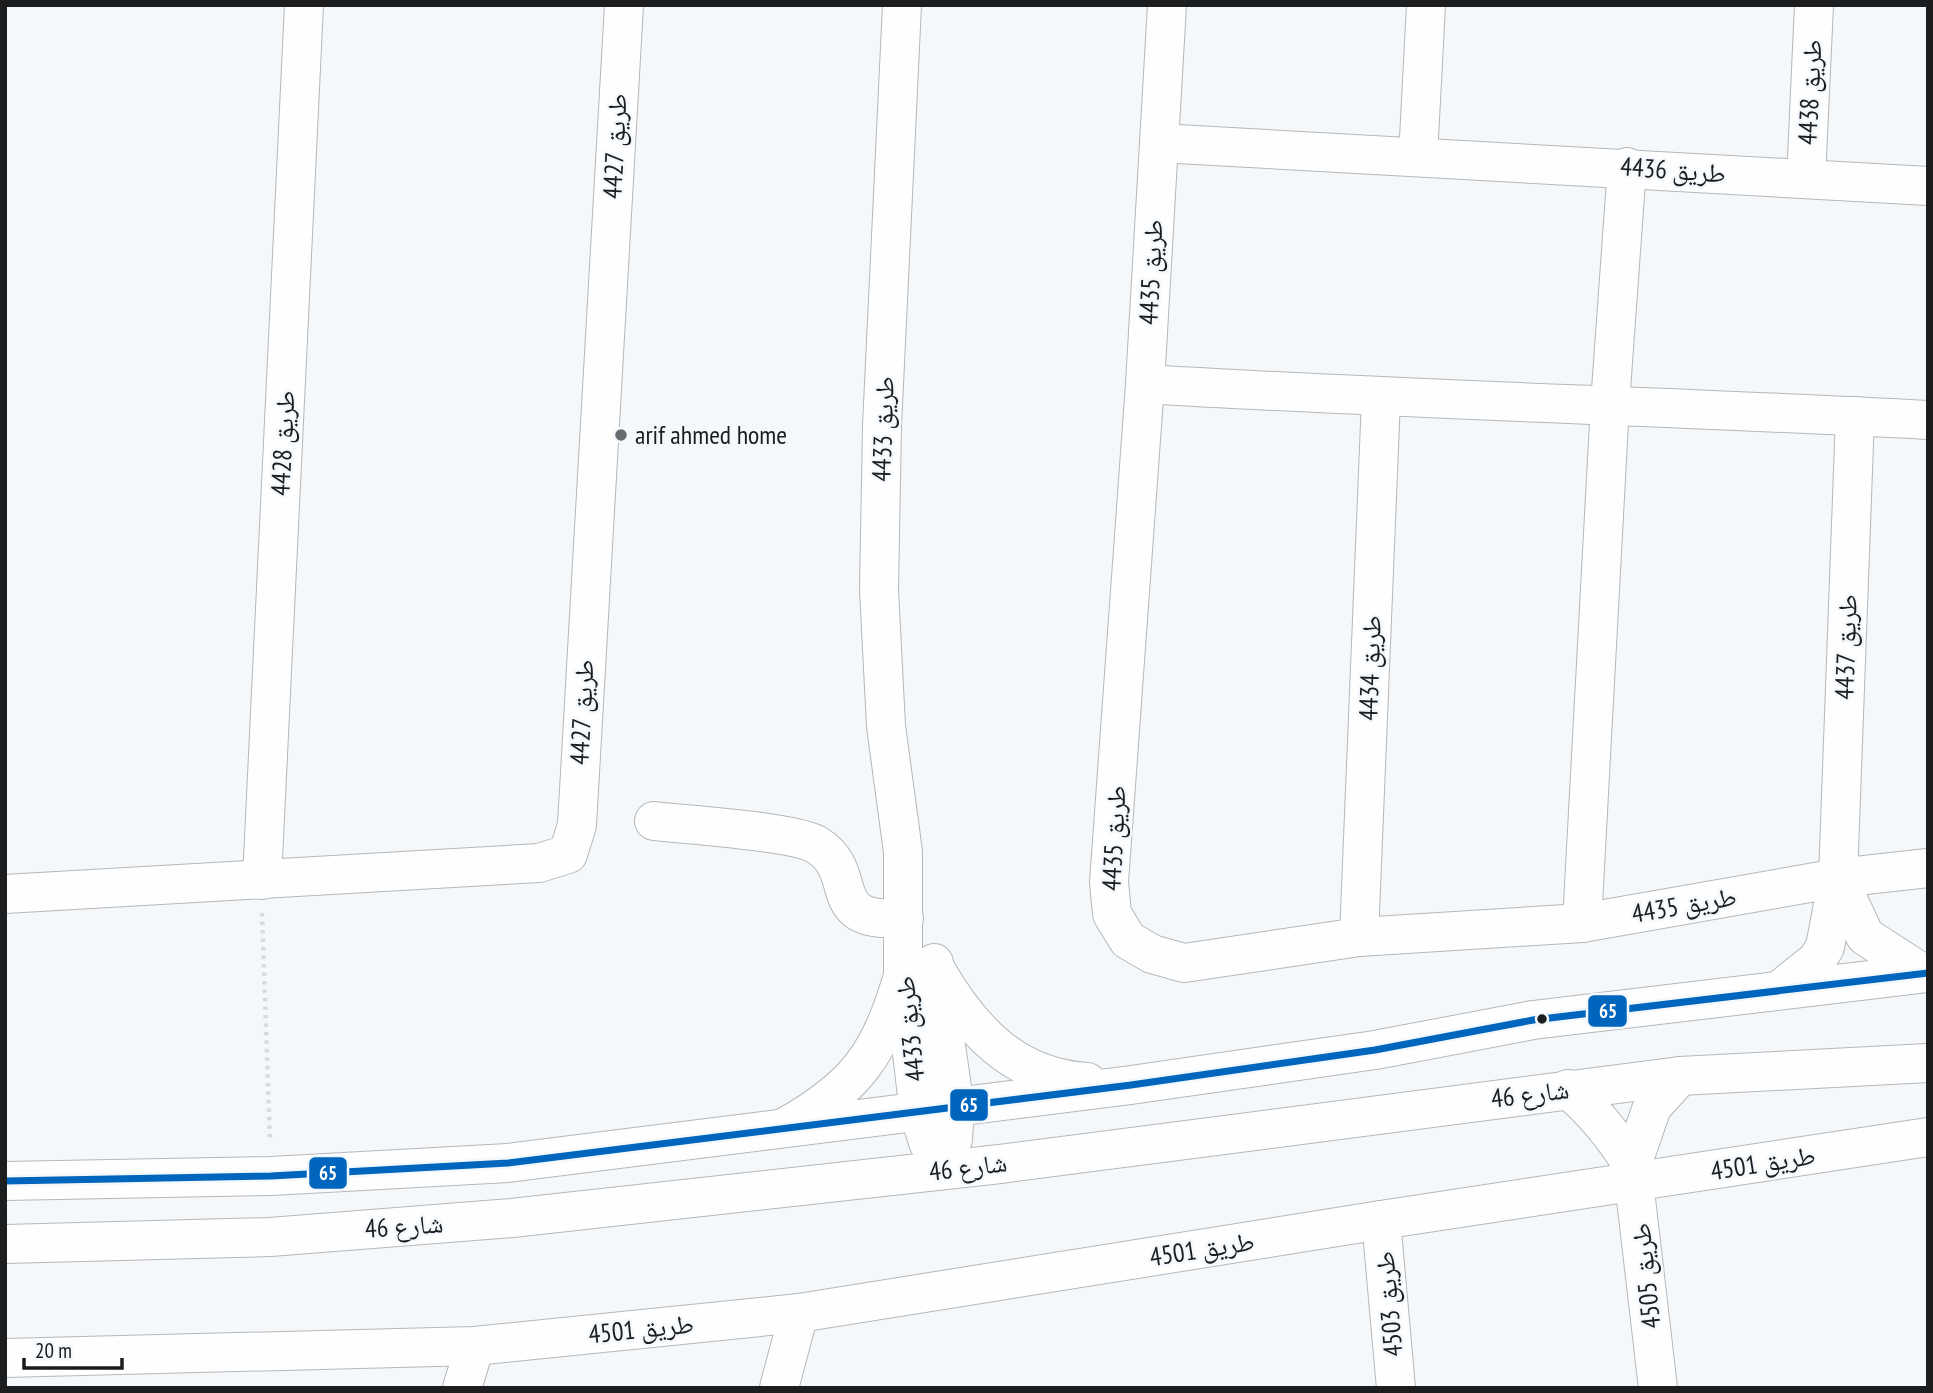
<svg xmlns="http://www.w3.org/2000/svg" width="1933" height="1393" font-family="'PT Sans Narrow','Noto Naskh Arabic',sans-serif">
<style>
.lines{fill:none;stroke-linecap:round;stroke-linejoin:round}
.minor-casing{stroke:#b5b7b9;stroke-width:40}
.major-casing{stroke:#b5b7b9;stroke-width:40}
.path{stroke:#d9dadb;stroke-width:4.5;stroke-dasharray:3.5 5;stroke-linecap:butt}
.minor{stroke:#fefefe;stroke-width:38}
.major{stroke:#fefefe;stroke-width:38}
.bus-1-casing{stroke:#f3f8fd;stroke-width:12}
.bus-1{stroke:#0065bd;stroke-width:7}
.poi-dot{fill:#686a6c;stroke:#f3f8fd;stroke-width:2.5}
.bus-dot{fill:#1c1d1f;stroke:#f3f8fd;stroke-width:2.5}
.labels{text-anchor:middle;stroke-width:5;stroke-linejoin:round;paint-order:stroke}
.street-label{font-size:26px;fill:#1c1d1f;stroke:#f3f8fd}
.poi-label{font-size:26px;fill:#1c1d1f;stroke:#f3f8fd;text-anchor:start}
.line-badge{stroke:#f3f8fd;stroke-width:2.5}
.badge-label{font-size:19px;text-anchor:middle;font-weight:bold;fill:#fff}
</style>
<rect width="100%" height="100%" fill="#f5f8fb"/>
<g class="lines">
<g class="minor-casing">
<g id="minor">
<path d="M902,5L882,426L879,590L886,726L903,852V976L919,1113L928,1142L943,1170"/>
<path d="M1167,5L1145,384L1109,882L1112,914L1128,940L1152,954L1184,963L1359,937L1582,923L1838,878L1928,868"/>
<path d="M1159,143L1928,186"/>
<path d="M1418,157L1426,5"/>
<path d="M1806,179L1814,5"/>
<path d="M1145,384C1406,400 1667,406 1928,420"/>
<path d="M654,821C687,825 794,831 817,845C863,874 820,924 904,918"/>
<path d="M1838,878L1865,936L1922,973"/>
<path d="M262,880L304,5"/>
<path d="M5,894L539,863L568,854L577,825L624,5"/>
<path d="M1582,923L1610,404L1627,167"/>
<path d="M1359,937L1381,399"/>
<path d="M934,963L955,1108L953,1139L943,1170"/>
<path d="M1782,988L1817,960L1825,947L1838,878L1855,416"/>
<path d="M1568,1089C1594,1111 1614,1136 1632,1165L1658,1388"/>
<path d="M1632,1165L1652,1107L1680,1076"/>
<path d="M1381,1220L1396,1388"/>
<path d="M5,1358L475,1346L799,1313L1381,1220L1928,1137"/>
<path d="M462,1388L475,1346"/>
<path d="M779,1388L799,1313"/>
</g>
</g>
<g class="major-casing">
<g id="major">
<path d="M936,970C971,1030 1013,1077 1087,1082"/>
<path d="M787,1126C858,1086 880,1053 903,976"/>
<path d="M5,1181L271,1176L508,1163L1131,1085L1375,1050L1533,1020L1928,973"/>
<path d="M5,1244L270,1237L512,1218L1000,1164L1680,1076L1928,1063"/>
</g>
</g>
<path class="path" d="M262,913L270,1142"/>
<use href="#minor" class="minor"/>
<use href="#major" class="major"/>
<g class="bus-1-casing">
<path id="bus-1" d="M5,1181L271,1176L508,1163L1131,1085L1375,1050L1533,1020L1928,973"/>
</g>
<use href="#bus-1" class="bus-1"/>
</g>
<circle class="poi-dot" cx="621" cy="435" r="7"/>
<circle class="bus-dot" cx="1542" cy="1019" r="6"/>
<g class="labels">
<g class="street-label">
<text transform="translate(1810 92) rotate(-87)" y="9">طريق 4438</text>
<text transform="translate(615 146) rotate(-87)" y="9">طريق 4427</text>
<text transform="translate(1673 170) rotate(4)" y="9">طريق 4436</text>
<text transform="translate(1151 272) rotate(-87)" y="9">طريق 4435</text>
<text transform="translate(883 429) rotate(-88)" y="9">طريق 4433</text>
<text transform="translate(283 443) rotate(-87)" y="9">طريق 4428</text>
<text transform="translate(1846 647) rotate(-88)" y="9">طريق 4437</text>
<text transform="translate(1370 668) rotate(-88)" y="9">طريق 4434</text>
<text transform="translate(582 712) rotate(-87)" y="9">طريق 4427</text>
<text transform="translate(1114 838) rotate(-87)" y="9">طريق 4435</text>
<text transform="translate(1684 905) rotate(-10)" y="9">طريق 4435</text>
<text transform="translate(910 1029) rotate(-96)" y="9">طريق 4433</text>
<text transform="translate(1530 1094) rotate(-7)" y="9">شارع 46</text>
<text transform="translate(1763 1163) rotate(-9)" y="9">طريق 4501</text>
<text transform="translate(968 1167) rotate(-7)" y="9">شارع 46</text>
<text transform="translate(404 1226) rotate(-4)" y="9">شارع 46</text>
<text transform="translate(1202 1249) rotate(-9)" y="9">طريق 4501</text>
<text transform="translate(1646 1276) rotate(-96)" y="9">طريق 4505</text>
<text transform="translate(1389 1304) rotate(-95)" y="9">طريق 4503</text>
<text transform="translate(641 1329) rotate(-6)" y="9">طريق 4501</text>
</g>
<g class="poi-label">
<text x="635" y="444">arif ahmed home</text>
</g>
</g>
<g class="line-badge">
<rect x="1587" y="994" width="41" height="34" rx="7" fill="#0065bd"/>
<rect x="949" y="1088" width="40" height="34" rx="7" fill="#0065bd"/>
<rect x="308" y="1156" width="40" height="34" rx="7" fill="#0065bd"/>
</g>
<g class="badge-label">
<text x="1608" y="1018">65</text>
<text x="969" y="1112">65</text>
<text x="328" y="1180">65</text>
</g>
<rect width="1933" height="1393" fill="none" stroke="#1c1d1f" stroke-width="14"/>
<path d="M24 1358v10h98v-10" fill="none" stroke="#1c1d1f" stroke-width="3.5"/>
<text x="35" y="1358" font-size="21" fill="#1c1d1f" stroke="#f3f8fd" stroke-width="5" paint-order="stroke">20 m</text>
</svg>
